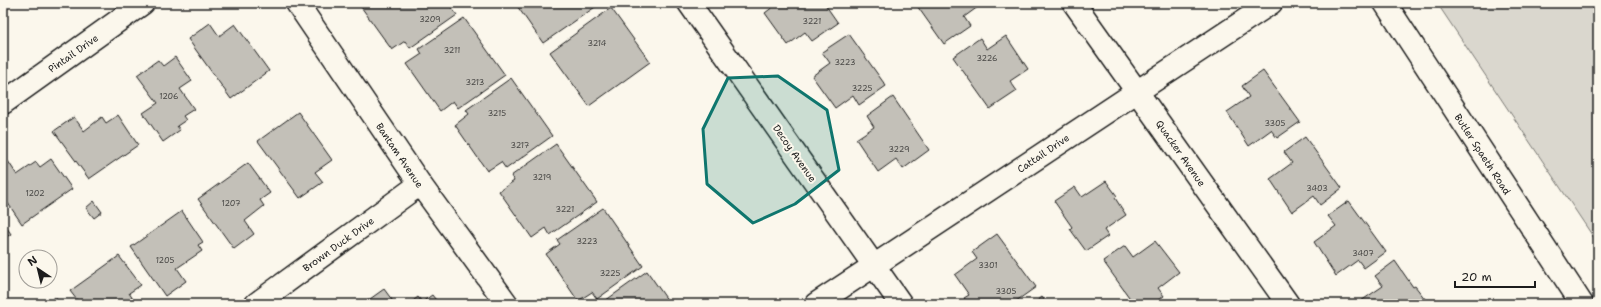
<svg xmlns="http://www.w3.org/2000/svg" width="1601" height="307" font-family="'Shantell Sans',sans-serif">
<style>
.green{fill:#dad7ce;stroke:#7b7a75}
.building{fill:#c3c0b8;stroke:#1c1c1c}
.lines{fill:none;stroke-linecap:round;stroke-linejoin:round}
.minor-casing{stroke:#1c1c1c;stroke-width:25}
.secondary-casing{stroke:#1c1c1c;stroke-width:25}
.minor{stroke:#fbf7ec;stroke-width:22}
.secondary{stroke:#fbf7ec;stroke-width:22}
.marked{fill:#0f766e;fill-opacity:0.2;stroke:#0f766e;stroke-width:3;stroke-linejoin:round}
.labels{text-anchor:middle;stroke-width:4;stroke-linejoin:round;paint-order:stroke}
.number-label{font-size:8px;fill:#464543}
.street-label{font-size:10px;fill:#1c1c1c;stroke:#fbf7ec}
</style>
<rect width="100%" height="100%" fill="#fbf7ec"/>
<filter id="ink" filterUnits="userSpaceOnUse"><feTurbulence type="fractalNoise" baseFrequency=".025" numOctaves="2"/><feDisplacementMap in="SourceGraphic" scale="8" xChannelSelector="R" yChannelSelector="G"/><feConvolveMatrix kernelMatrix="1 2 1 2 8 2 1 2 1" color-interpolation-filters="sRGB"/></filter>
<g filter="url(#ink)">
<path class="green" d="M1437,3H1598V244Z"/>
<g class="building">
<path d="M360,3H448L457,15L410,48L405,41L392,50L359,4Z"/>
<path d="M515,3H601L543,43Z"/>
<path d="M778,3H824L838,23L812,41L805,32L788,45L765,13Z"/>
<path d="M915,3H981L982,4L964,17L970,26L944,44Z"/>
<path d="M611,8L650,62L589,106L550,52Z"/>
<path d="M464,18L505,75L458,108L453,101L440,111L407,64L422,54L419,49Z"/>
<path d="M210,23L219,36L235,24L269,71L231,99L188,39Z"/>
<path d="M849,34L886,86L859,105L853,95L835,108L812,76L830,63L822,52Z"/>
<path d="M1006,36L1028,69L1010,81L1017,91L990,109L953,57L980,38L987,49Z"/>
<path d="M175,57L192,81L180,89L194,109L183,116L186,120L177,126L180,130L163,142L143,113L158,103L137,75L158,60L163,66Z"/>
<path d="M1263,71L1300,122L1277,138L1271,130L1249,146L1227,112L1249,97L1242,86Z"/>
<path d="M511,78L552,136L506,169L501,162L487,171L455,125L469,114L466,110Z"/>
<path d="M893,97L929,150L903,169L896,159L878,172L856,139L874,127L867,116Z"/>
<path d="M298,112L332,160L315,172L323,182L300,198L258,141Z"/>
<path d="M118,115L138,145L89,179L54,131L74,117L84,131L102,117L106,123Z"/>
<path d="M1305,137L1342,188L1320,205L1314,196L1292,212L1270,179L1292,163L1284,152Z"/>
<path d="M556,144L597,202L550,235L546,228L532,238L499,191L514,181L511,176Z"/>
<path d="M51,159L72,189L22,224L3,196V165L8,161L17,175L36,162L40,167Z"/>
<path d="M248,163L270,193L260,200L264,206L245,221L254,234L234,249L198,199Z"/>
<path d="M1106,181L1117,196L1115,198L1126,215L1104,230L1108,236L1086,251L1070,229L1072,227L1054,201L1075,187L1082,197Z"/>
<path d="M94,201L102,212L94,218L86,208Z"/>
<path d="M1349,201L1386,252L1364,268L1358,260L1336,276L1314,242L1336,226L1328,216Z"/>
<path d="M603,208L643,266L597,299L592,292L578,301L546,254L560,244L557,240Z"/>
<path d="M182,211L203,242L198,245L202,251L177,268L186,281L165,296L131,247Z"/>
<path d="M3,222L11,234L3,239Z"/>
<path d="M997,234L1036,287L1012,304H1006L1004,300L998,304H968L964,298L969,295L955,275L977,259L972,252Z"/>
<path d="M1155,241L1179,272L1158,288L1164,296L1153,304H1134L1103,261L1125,246L1133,257Z"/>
<path d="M119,256L141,285L129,293L133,299L125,304H80L70,291Z"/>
<path d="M1395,261L1413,287L1415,286L1429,304H1359L1358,303L1383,286L1375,276Z"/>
<path d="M647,271L670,304H602V303Z"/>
<path d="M384,289L395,304H363Z"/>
<path d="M432,295L439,304H409L418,297L422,302Z"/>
<path d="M55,297L60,304H46Z"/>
<path d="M1042,297L1048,304H1033Z"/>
</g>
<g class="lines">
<g class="minor-casing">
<g id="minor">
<path d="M297,3L420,184L507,304"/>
<path d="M689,3L901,304"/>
<path d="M1074,3L1288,304"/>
<path d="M3,103L143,3"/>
<path d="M256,304L420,184"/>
<path d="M816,304L1271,3"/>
</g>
</g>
<g class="secondary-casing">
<path id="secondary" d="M1385,3L1582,304"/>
</g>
<use href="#minor" class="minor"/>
<use href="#secondary" class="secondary"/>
</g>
</g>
<path class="marked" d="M778,76L827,110L839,170L795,204L753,223L707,184L703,129L728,78Z"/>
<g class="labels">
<g class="number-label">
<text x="430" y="22">3209</text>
<text x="812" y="24">3221</text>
<text x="597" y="46">3214</text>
<text x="452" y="53">3211</text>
<text x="987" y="61">3226</text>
<text x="845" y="65">3223</text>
<text x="475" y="85">3213</text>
<text x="862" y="91">3225</text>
<text x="169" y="99">1206</text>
<text x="497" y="116">3215</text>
<text x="1275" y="126">3305</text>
<text x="520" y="148">3217</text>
<text x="899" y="152">3229</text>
<text x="542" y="180">3219</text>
<text x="1317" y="191">3403</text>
<text x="35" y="196">1202</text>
<text x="231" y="206">1207</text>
<text x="565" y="212">3221</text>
<text x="587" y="244">3223</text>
<text x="1363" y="256">3407</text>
<text x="165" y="263">1205</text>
<text x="988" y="268">3301</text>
<text x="610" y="276">3225</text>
<text x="1006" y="294">3305</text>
</g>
<g class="street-label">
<text transform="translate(73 53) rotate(-35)" y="4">Pintail Drive</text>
<text transform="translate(795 153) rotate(55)" y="4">Decoy Avenue</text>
<text transform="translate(1043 153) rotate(-34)" y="4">Cattail Drive</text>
<text transform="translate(1181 153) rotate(55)" y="4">Quacker Avenue</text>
<text transform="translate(1483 154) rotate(57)" y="4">Butler Spaeth Road</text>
<text transform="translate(400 155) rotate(56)" y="4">Bantam Avenue</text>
<text transform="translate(338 244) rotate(-36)" y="4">Brown Duck Drive</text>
</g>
</g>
<rect width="1601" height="307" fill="none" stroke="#fbf7ec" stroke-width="16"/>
<rect x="8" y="8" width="1585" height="291" fill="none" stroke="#1c1c1c" stroke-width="1.5" filter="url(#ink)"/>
<g transform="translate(38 269) rotate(325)"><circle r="19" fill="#fbf7ec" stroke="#a29f99"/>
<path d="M0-3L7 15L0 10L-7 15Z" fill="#1c1c1c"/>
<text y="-6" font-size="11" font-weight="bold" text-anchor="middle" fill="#1c1c1c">N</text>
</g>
<path d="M1455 281v6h80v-6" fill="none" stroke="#1c1c1c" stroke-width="2"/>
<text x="1461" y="281" font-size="12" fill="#1c1c1c" stroke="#fbf7ec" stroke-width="3" paint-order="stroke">20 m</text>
</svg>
